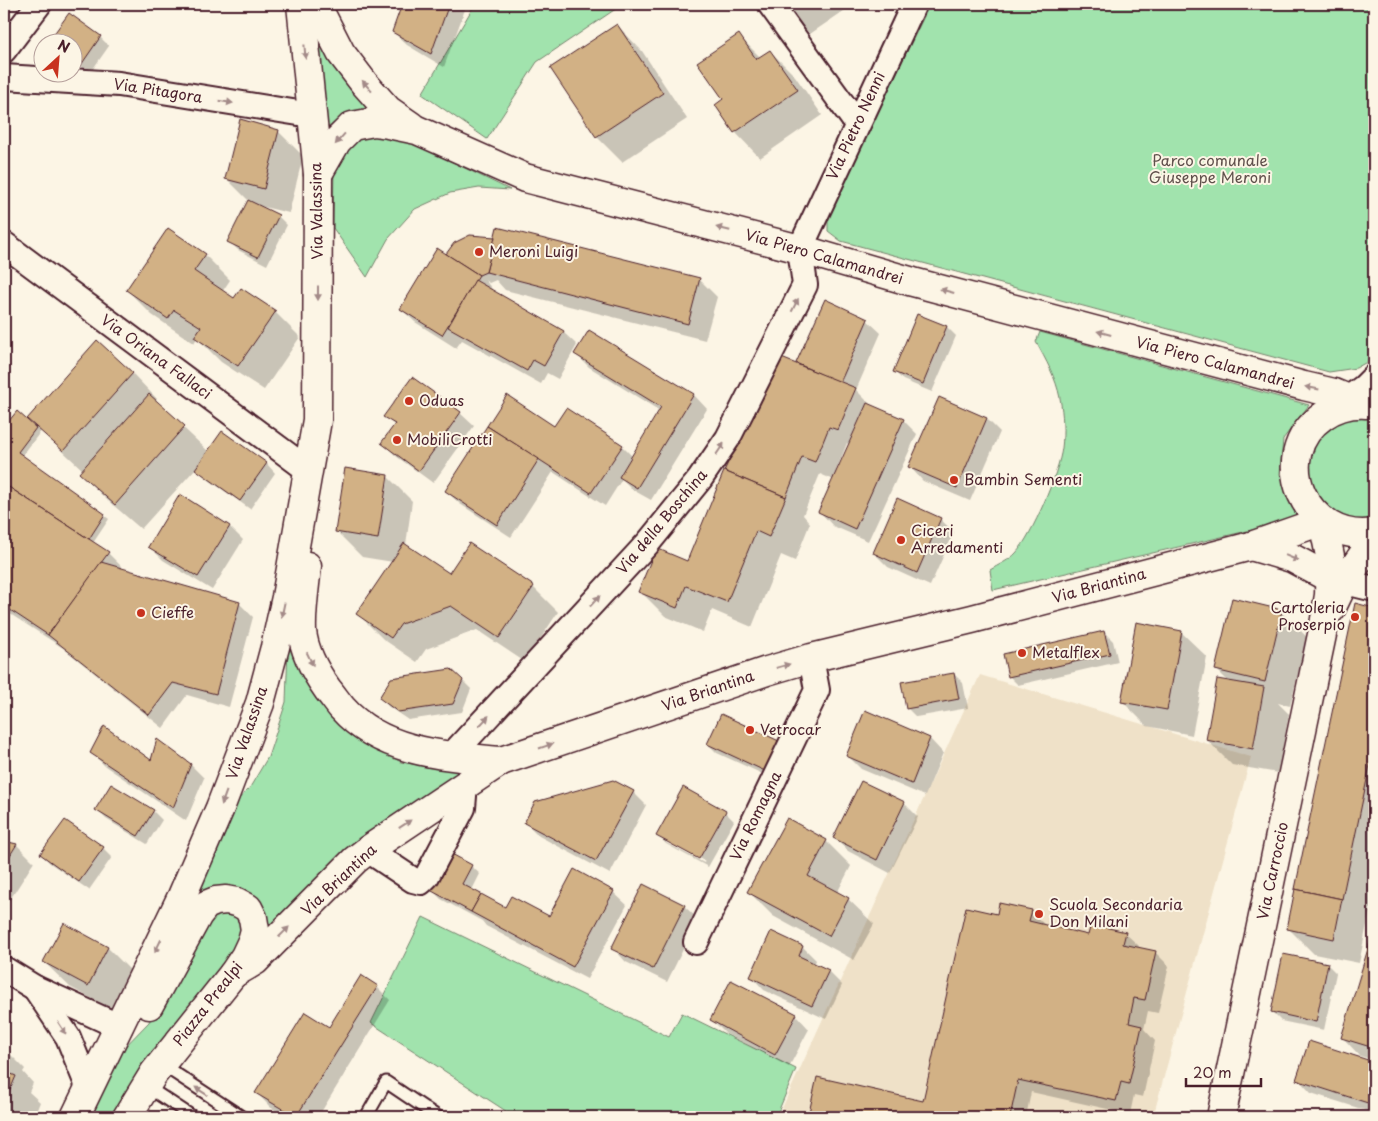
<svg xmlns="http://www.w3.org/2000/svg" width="1378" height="1121" font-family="'Playpen Sans',sans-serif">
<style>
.built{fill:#efe1c8}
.green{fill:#a1e3ad;stroke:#76816c}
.shadow{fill:#0003;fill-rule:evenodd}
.building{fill:#d2b185;stroke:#4a1f2b}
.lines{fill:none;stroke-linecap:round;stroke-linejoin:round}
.lane-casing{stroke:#4a1f2b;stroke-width:15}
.street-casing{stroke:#4a1f2b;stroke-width:28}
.secondary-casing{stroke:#4a1f2b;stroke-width:31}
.lane{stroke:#fcf5e5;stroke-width:11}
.street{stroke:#fcf5e5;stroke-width:24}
.secondary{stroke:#fcf5e5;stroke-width:28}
.oneway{fill:#a38a88}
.poi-dot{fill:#c8321e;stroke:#fcf5e5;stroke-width:2}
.labels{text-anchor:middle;stroke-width:4;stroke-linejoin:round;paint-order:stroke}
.street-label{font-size:15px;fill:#4a1f2b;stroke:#fcf5e5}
.park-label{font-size:15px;fill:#60504c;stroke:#fcf5e5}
.poi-label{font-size:15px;fill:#4a1f2b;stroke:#fcf5e5;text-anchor:start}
</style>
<rect width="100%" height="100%" fill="#fcf5e5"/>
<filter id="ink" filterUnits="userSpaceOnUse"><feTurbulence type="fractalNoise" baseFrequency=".02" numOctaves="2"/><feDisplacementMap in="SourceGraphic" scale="10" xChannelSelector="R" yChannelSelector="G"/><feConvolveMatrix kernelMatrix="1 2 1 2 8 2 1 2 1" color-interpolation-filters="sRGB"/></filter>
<g filter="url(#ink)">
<path class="built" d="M980,675L1251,757L1153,1117H778Z"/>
<g class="green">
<path d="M475,4H623L537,62L487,139L422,94Z"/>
<path d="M930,4H1374V358L1356,368L1329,372L841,241L828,231V215Z"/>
<path d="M313,22L382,112H357L336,121L324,131Z"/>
<path d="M372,133L399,136L510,190L479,188L450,193L415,209L388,239L367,277L333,228L334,170L339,158L359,137Z"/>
<path d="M1040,332L1309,405L1283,439L1280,474L1299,519L993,590L990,570C998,565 1010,560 1016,553C1032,536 1059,472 1062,448C1064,432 1063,414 1060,398C1056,378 1046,360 1036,342Z"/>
<path d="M1360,415L1374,417V518C1363,520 1351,521 1340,516C1305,501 1297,450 1328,426C1338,419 1349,417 1360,415Z"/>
<path d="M290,644L292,645L300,673L316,698L357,738L401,762L454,771L471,768L438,786L391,818L270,928L267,923L196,894L229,808L249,789L268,757L286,702L288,646Z"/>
<path d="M211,912L242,914L245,938L117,1117H84L114,1058L149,1022L205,919Z"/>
<path d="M423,917L669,1037L682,1013L796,1069L776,1117H515L371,1023Z"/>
</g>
<g class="shadow">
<path d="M403,4H467L444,67L407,45L393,32Z"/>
<path d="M781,4H854L810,34Z"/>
<path d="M69,15L100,37L109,46L90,73L72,61V42H50Z"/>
<path d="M617,25L642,51L687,119L622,162L597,137Z"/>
<path d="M739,36L761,58L770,51L795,76L822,115L760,158L735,132L716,105L725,100Z"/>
<path d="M278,131L303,156L289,213L260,206L278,216L287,225L267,265L238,250L229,241L249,201L226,178Z"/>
<path d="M205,255L230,280L222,292L234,300L275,312L300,337L264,390L221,362L197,338L194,343L152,315L127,290Z"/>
<path d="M452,259L699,279L717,297L705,340L505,290L496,280L489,283L485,280L492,289L491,291L563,332L577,345L558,379L547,373L541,384L462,340L456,348L415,322L401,309Z"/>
<path d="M917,315L947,327L956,336L932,392L903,380L894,371Z"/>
<path d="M867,320L881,333L856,390L873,407L903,420L917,434L868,541L833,526L820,512L834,480L820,474L803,515L810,523L795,561L781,555L752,627L712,610L703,632L665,616L640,591L688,562L803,368L797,363ZM847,443L850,445L838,472L836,471Z"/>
<path d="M589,332L694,395L707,409L651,500L633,490L622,479L605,506L553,472L511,537L460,504L446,491L555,427L622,446L632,456L660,411L589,367L576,354Z"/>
<path d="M132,373L157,399L155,401L209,452L222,433L267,464L275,473L250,509L206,478L196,468L141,529L105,498L80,473L83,470L41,431L22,456L109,519L93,543L108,553L121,566L119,569L240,604L253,617L229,707L187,695L163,728L63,648L4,610V429L17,413L35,428Z"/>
<path d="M939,398L987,419L1000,432L970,501L923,481L910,467Z"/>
<path d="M460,413L474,426L433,483L396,456L383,443L395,426L385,416Z"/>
<path d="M387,476L412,501L406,545L449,575L533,587L558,612L525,662L477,630L426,649L417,662L383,639L358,614L393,562L362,557L337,532Z"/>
<path d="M180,496L230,527L243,540L212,590L163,560L149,546Z"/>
<path d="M940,519L954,532L930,586L888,567L874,553Z"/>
<path d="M1356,605L1374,609V891L1359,963L1314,954L1288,928Z"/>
<path d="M1281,612L1307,637L1290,706L1278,703L1289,714L1278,773L1232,765L1207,740L1229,682L1217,670Z"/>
<path d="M1104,632L1113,641L1118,662L1018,685L1009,676Z"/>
<path d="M1181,632L1207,657L1192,735L1147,726L1122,701Z"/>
<path d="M954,674L963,683L968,708L916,717L907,708Z"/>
<path d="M462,680L471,689L462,712L408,720L389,707L380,698Z"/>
<path d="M865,712L930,739L943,753L925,796L861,769L847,755Z"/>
<path d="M778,742L787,750L774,779L717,753L708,744Z"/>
<path d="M92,753L152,762L190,764L204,778L186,821L105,766Z"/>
<path d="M633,792L646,805L610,874L539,836L526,823Z"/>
<path d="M904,803L918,817L890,873L848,851L834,838Z"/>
<path d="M97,810L153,811L162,820L147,844L106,819Z"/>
<path d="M725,812L734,821L708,867L666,844L658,835ZM666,840L705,861L704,863L666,843Z"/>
<path d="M826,841L851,866L837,893L848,899L874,924L854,960L773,916L748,891Z"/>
<path d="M4,843L17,845L34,862L4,909Z"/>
<path d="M103,848L112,857L89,890L50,863L41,854Z"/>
<path d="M471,866L480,874L472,890L506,909L549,917L613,892L627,905L587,979L486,926L482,921L441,899L432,890Z"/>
<path d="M684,906L698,919L667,982L626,962L613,948Z"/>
<path d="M1031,912L1045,925L1089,936L1125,933L1139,946L1138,949L1155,952L1169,966L1158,1013L1148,1011L1144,1029L1155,1041L1143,1097L1134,1095L1130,1114L1031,1092L1026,1117H809L818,1079L924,1102L998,915Z"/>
<path d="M64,925L108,948L133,973L113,1010L70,987L44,962Z"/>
<path d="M1371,943L1374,944V1060L1360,1056L1343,1038Z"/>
<path d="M803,947L816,960L814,965L828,971L842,985L826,1019L764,990L751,976Z"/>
<path d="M1328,965L1336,973L1324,1030L1281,1021L1272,1012Z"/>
<path d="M377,987L390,1000L318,1117H287L270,1107L257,1093Z"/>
<path d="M796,1015L809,1029L789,1067L725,1033L712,1020Z"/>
<path d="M1310,1042L1374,1063V1113L1311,1093L1298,1079Z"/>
<path d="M4,1048L25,1069L23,1072L33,1083L29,1092L40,1102L34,1117H4Z"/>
</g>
<g class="building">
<path d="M402,4H449L431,54L392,32Z"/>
<path d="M69,13L101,36L81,65L72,59V42H48Z"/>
<path d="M617,24L663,93L596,137L550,68Z"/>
<path d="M739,34L756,59L770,50L798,90L734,133L715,105L723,99L697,62Z"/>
<path d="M240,119L279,130L264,189L225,179Z"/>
<path d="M248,200L279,215L258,257L227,242Z"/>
<path d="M497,227L700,278L688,324L486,272Z"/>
<path d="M168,228L206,254L194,271L234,298L241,288L276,311L238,366L194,337L201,327L174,310L168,319L126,290Z"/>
<path d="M470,235L495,237L486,272L479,275L446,254L454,243Z"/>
<path d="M437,248L479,275L442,335L400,309Z"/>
<path d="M475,280L564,331L544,366L533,360L527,371L448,327Z"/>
<path d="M825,299L868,319L840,383L796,363Z"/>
<path d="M917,314L947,326L923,384L893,372Z"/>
<path d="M589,330L694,394L637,488L619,477L661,407L574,354Z"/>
<path d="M97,340L133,373L63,451L27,419Z"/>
<path d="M779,357L856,388L838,430L829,427L815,462L802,457L786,497L724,471Z"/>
<path d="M412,377L461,412L419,471L381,443L395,424L383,417Z"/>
<path d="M149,394L185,426L115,505L79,473Z"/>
<path d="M507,395L554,426L566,408L623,445L591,493L487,426Z"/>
<path d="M939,397L987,418L957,488L908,467Z"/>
<path d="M867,403L904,419L855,529L818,512Z"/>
<path d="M17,411L36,428L18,452L105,514L89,539L4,484V427Z"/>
<path d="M487,426L539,459L497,525L445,491Z"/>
<path d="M222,431L267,463L240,501L195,469Z"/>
<path d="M345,468L388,475L378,539L335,532Z"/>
<path d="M724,471L786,497L769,537L756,531L727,602L686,586L677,608L638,592L656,548L687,561Z"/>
<path d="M4,484L109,552L48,635L4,606Z"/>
<path d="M180,494L230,526L198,577L148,547Z"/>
<path d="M897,498L941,518L917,573L873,553Z"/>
<path d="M404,543L449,573L469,543L534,586L499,638L451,606L401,624L391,638L356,614Z"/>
<path d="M101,562L240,602L216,694L173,683L149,715L48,635Z"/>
<path d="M1232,598L1282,610L1265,682L1215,670Z"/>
<path d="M1355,603L1374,608V746L1342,899L1295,889Z"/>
<path d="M1136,622L1182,631L1167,710L1121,702Z"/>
<path d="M1104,631L1110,654L1008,677L1003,654Z"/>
<path d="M451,669L463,680L453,704L398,712L379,698L391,678Z"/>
<path d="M954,673L959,699L906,709L901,682Z"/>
<path d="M1217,679L1264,687L1253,749L1206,740Z"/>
<path d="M865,710L930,738L912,784L846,756Z"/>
<path d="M721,714L779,741L765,771L707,744Z"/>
<path d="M104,726L151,760L157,739L191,764L173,808L90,753Z"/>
<path d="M613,780L634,791L596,861L524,823L535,802Z"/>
<path d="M861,781L905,802L877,860L833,838Z"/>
<path d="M111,784L154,810L138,836L95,810Z"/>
<path d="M683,787L726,811L699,859L656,836Z"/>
<path d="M787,818L827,840L808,876L849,898L829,936L747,892Z"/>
<path d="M65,820L104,847L79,882L40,854Z"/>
<path d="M4,841L17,844L4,865Z"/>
<path d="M450,853L472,865L462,884L481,894L471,912L430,890Z"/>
<path d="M574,869L614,891L573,967L471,912L481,894L505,907L511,896L549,916Z"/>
<path d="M643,884L685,905L653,969L611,949Z"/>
<path d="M1295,889L1342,899L1334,939L1287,929Z"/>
<path d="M999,903L1032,910L1029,921L1088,935L1091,924L1126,932L1123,944L1156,951L1145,1000L1134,998L1129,1023L1142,1026L1129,1084L1121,1082L1116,1101L1018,1080L1010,1117H808L817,1077L923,1101L966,907L997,914Z"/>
<path d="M64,923L108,947L88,986L43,962Z"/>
<path d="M771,931L803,946L799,956L829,970L812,1006L750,977Z"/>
<path d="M1370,942L1374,943V1048L1341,1038Z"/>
<path d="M1283,954L1328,963L1316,1022L1271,1012Z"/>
<path d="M361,975L378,986L296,1117L255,1093L305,1012L329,1027Z"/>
<path d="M731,980L797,1014L775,1055L710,1020Z"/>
<path d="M1309,1041L1374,1062V1105L1296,1080Z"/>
<path d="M4,1071L16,1076L4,1104Z"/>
</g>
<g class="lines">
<g class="lane-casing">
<g id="lane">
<path d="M161,1064L242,1117"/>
<path d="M146,1086L193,1117"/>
<path d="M366,1117L386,1082L438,1117"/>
</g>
</g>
<g class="street-casing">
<g id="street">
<path d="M770,4L857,124"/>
<path d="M4,50L39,4"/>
<path d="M4,77L119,84L311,115"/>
<path d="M4,244L308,470"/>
<path d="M1334,409L1364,387L1374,377"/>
<path d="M1329,578L1374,589"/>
<path d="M451,756L648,543L700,479L728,438L805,285L800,249L914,4"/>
<path d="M368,850L413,880L421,882L427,876L463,808L465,784"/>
<path d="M696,942L817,690L811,658"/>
<path d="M4,969L35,988L120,1027"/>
<path d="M35,988L68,1037L89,1089"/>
</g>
</g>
<g class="secondary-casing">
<g id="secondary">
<path d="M316,4L341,53L364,83L388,110L411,126"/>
<path d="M318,174L337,141L352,126L374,122L388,124L417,130L525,178L800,249L913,282L1304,386L1334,393L1358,403"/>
<path d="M1366,404C1350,403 1336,407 1323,416C1266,456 1306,544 1374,533"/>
<path d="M1251,546L1292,558L1329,578"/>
<path d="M307,566C305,587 301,610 302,631C304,652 316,673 328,690C333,696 337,702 342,708C382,753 446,756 501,761"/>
<path d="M1331,609L1344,582L1374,539"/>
<path d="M233,974L255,961L355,860L368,850L501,761L767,671L811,658L972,619L1251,546L1322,521"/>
<path d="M75,1117L182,896L220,808L260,703L275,647L286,597L317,420L318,174L301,4"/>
<path d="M127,1117L154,1073L233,974L245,956L252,941L255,930L253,918L248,908L237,902L226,900L216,901L206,905L198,915L149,1005"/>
<path d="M1221,1117L1324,625L1329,595L1330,556L1323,522"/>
</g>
</g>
<use href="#lane" class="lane"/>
<use href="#street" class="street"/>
<use href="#secondary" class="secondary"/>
</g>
<defs><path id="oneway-solid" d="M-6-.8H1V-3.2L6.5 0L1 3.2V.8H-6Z" transform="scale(1.25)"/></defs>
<g class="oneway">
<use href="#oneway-solid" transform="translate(305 52) rotate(85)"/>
<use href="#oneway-solid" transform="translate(367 86) rotate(-131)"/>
<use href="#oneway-solid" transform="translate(226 102) rotate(9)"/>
<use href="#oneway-solid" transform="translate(340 139) rotate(131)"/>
<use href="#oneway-solid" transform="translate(723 229) rotate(-166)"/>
<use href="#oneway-solid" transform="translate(947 291) rotate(-165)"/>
<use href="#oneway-solid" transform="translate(318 293) rotate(90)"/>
<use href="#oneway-solid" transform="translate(795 305) rotate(-63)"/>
<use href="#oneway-solid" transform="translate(1104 333) rotate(-165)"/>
<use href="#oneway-solid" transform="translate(1312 388) rotate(-169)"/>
<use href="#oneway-solid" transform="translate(720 449) rotate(-56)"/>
<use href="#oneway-solid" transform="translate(1292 558) rotate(22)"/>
<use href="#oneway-solid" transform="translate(595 601) rotate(-47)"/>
<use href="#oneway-solid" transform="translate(283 610) rotate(102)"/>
<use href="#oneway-solid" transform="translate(310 659) rotate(64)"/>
<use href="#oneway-solid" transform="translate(783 666) rotate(-16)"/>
<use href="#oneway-solid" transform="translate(484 721) rotate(-47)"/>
<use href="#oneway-solid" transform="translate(546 746) rotate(-19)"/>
<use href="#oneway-solid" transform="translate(224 798) rotate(110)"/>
<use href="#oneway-solid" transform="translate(405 824) rotate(-34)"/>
<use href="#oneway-solid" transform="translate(284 932) rotate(-45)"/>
<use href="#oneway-solid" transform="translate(158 946) rotate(116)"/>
<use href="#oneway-solid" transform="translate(62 1028) rotate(57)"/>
<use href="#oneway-solid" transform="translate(201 1091) rotate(-147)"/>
</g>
</g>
<g class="poi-dot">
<circle cx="479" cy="252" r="5"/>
<circle cx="409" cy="401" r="5"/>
<circle cx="397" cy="440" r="5"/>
<circle cx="954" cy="480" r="5"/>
<circle cx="901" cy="540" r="5"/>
<circle cx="141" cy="613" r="5"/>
<circle cx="1355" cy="617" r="5"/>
<circle cx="1022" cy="653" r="5"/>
<circle cx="750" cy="730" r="5"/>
<circle cx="1039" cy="914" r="5"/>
</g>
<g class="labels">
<g class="street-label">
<text transform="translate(158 91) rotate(9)" y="5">Via Pitagora</text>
<text transform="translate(856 126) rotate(-65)" y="5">Via Pietro Nenni</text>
<text transform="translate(317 211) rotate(-91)" y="5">Via Valassina</text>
<text transform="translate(824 257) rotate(16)" y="5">Via Piero Calamandrei</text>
<text transform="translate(156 357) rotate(36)" y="5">Via Oriana Fallaci</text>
<text transform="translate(1215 363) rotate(15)" y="5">Via Piero Calamandrei</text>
<text transform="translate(662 522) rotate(-50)" y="5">Via della Boschina</text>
<text transform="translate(1099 586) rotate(-15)" y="5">Via Briantina</text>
<text transform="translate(708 691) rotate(-19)" y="5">Via Briantina</text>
<text transform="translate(247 733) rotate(-71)" y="5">Via Valassina</text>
<text transform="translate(756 816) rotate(-64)" y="5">Via Romagna</text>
<text transform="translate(1273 871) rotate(-78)" y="5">Via Carroccio</text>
<text transform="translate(339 880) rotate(-43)" y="5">Via Briantina</text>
<text transform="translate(208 1004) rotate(-52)" y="5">Piazza Prealpi</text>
</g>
<g class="park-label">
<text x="1210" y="166">Parco comunale<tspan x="1210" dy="17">Giuseppe Meroni</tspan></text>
</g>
<g class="poi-label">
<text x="489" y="257">Meroni Luigi</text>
<text x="419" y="406">Oduas</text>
<text x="407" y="445">MobiliCrotti</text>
<text x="964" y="485">Bambin Sementi</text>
<text x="911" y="536">Ciceri<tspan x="911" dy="17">Arredamenti</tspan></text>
<text x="1345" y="613" text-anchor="end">Cartoleria<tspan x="1345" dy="17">Proserpio</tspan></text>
<text x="151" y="618">Cieffe</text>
<text x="1032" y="658">Metalflex</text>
<text x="760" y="735">Vetrocar</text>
<text x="1049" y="910">Scuola Secondaria<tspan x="1049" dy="17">Don Milani</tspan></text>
</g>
</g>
<rect width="1378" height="1121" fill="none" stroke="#fcf5e5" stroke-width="20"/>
<rect x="10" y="10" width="1358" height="1101" fill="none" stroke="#4a1f2b" stroke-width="2" filter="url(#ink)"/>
<g transform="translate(58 58) rotate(26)"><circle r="24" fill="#fcf5e5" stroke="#b59f9b"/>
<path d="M0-4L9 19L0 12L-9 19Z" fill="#c8321e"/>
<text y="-8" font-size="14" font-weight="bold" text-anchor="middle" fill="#4a1f2b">N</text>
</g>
<path d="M1186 1078v8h75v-8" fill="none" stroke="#4a1f2b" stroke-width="2.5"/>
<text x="1193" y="1078" font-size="15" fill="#4a1f2b" stroke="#fcf5e5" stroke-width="4" paint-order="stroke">20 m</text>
</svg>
